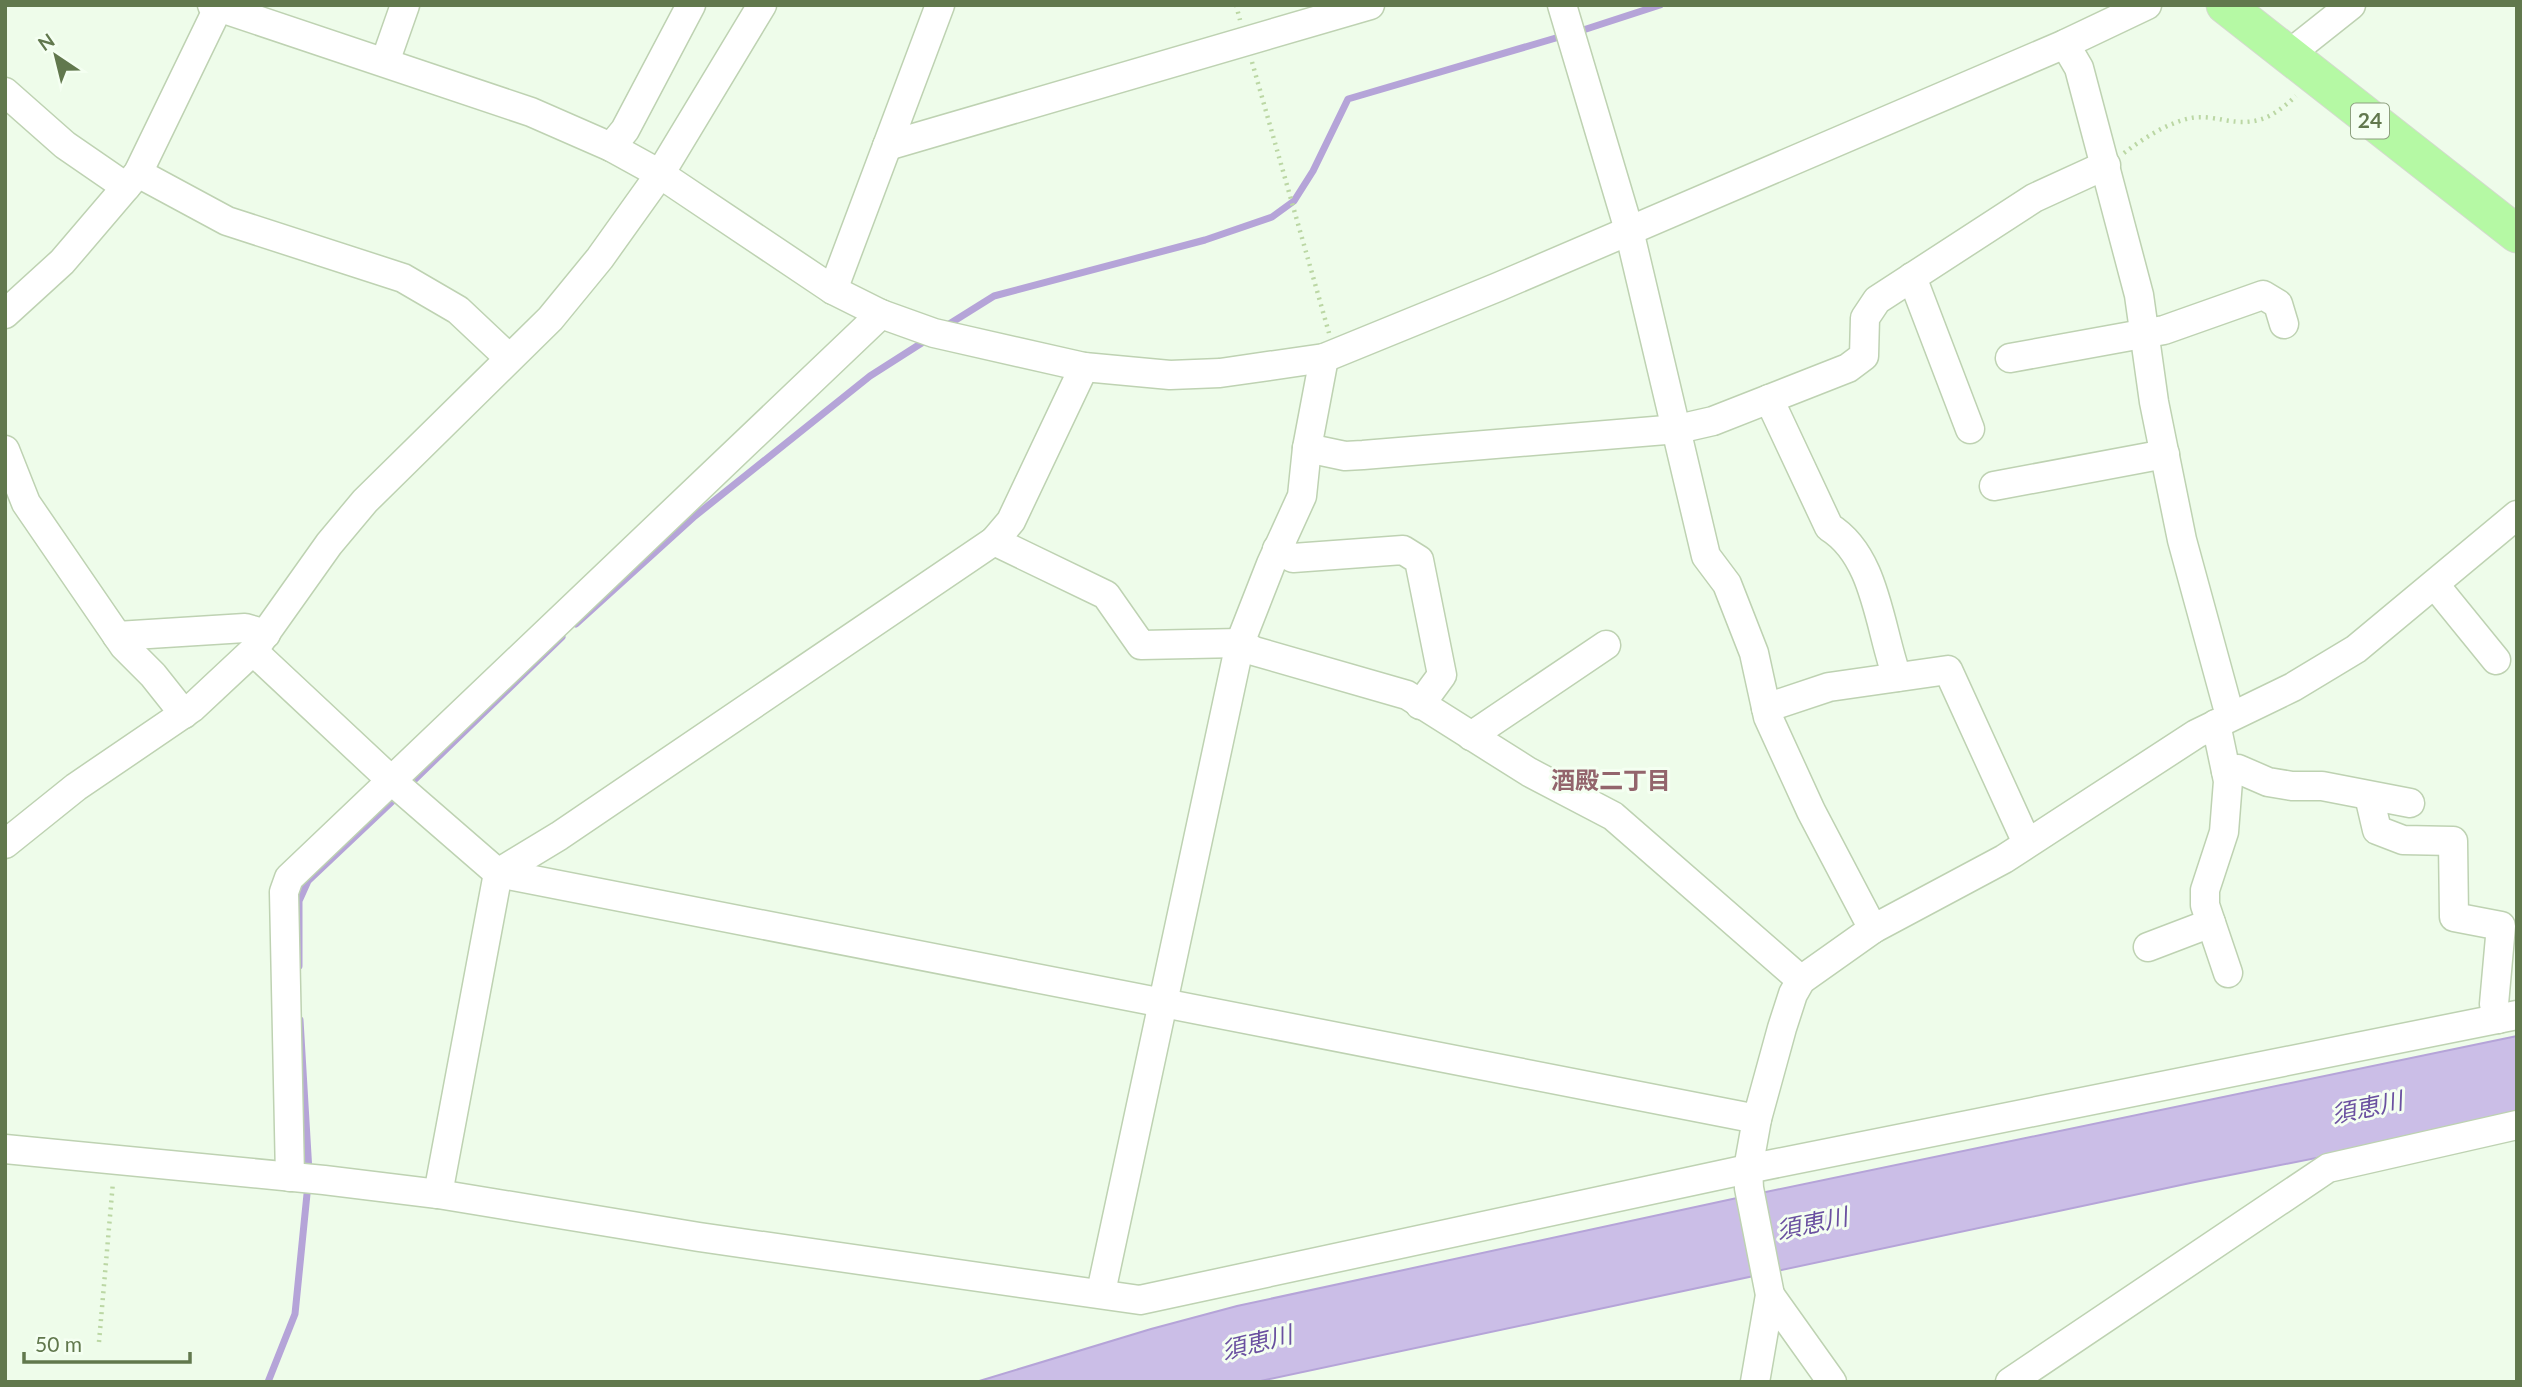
<svg xmlns="http://www.w3.org/2000/svg" width="2522" height="1387" font-family="Lato,'Noto Sans JP',sans-serif">
<style>
.water{fill:#cbbee7;stroke:#b5a4d8;stroke-width:2}
.lines{fill:none;stroke-linecap:round;stroke-linejoin:round}
.stream{stroke:#b5a4d8;stroke-width:7}
.minor-casing{stroke:#bed2b2;stroke-width:31}
.major-casing{stroke:#d3d9cd;stroke-width:39}
.path{stroke:#bbd7a4;stroke-width:4.5;stroke-dasharray:2 5;stroke-linecap:butt}
.minor{stroke:#fff;stroke-width:28}
.major{stroke:#b5f9a4;stroke-width:37}
.labels{text-anchor:middle;stroke-width:6;stroke-linejoin:round;paint-order:stroke}
.shield{fill:#f4fff1;stroke:#8da07e;stroke-width:2}
.shield-label{font-size:21px;font-weight:bold;fill:#61784d}
.neighbourhood-label{font-size:24px;font-weight:bold;fill:#93656c;stroke:#f4fff1}
.water-label{font-size:24px;font-style:italic;fill:#6a50a0;stroke:#f4fff1}
</style>
<rect width="100%" height="100%" fill="#eefcea"/>
<path class="water" d="M2517,1036V1118L2195,1182L1256,1382H976L1151,1329L1237,1306L1737,1198Z"/>
<g class="lines">
<g class="stream">
<path d="M1577,32L1660,5"/>
<path d="M946,326L994,296L1205,240L1272,217L1294,201L1313,171L1348,99L1566,35"/>
<path d="M576,624L695,516L870,376L928,339"/>
<path d="M407,787L562,637"/>
<path d="M299,966V901L308,881L399,795"/>
<path d="M300,1020L309,1172"/>
<path d="M268,1382L295,1314L308,1184"/>
</g>
<g class="minor-casing">
<g id="minor">
<path d="M212,5L531,112L611,147L660,174L833,290L881,314L934,333L1084,367L1170,375L1220,373L1324,358L1498,287L2065,44L2147,5"/>
<path d="M1562,5L1629,230L1706,556L1727,584L1754,653L1768,717L1811,811L1873,929"/>
<path d="M2065,44L2079,68L2139,295L2154,402L2182,540L2230,716"/>
<path d="M2288,55L2351,5"/>
<path d="M385,62L405,5"/>
<path d="M5,92L65,145L126,187"/>
<path d="M887,146L1370,5"/>
<path d="M611,147L625,130L691,5"/>
<path d="M138,173L227,221L403,278L458,310L509,358"/>
<path d="M1912,277L1970,429"/>
<path d="M833,290L940,5"/>
<path d="M5,314L62,262L138,173L218,8"/>
<path d="M2010,358L2164,330L2263,295L2278,304L2284,324"/>
<path d="M1769,399L1829,527C1876,556 1879,627 1897,677"/>
<path d="M1307,448L1345,456L1363,455L1678,429L1713,421L1848,368L1864,356L1865,318L1877,300L2034,198L2106,165"/>
<path d="M5,450L26,503L124,646L153,675L184,714"/>
<path d="M1994,486L2165,454"/>
<path d="M994,541L1106,595L1141,645L1240,643L1254,651L1407,695L1529,772L1613,816L1801,980"/>
<path d="M1277,549L1293,558L1403,550L1419,560L1442,675L1420,705"/>
<path d="M2435,585L2496,660"/>
<path d="M117,636L245,628L266,634"/>
<path d="M253,651L392,781L498,873L1757,1119"/>
<path d="M1766,708L1829,687L1948,670L2027,843"/>
<path d="M2216,724L2228,781L2224,832L2205,890V905L2228,973"/>
<path d="M1471,736L1606,645"/>
<path d="M2226,771L2238,769L2268,782L2292,786H2322L2410,803"/>
<path d="M2369,796L2377,830L2403,840L2453,841L2454,917L2501,926L2494,1004L2498,1019"/>
<path d="M5,844L76,787L192,708L253,651L329,544L365,501L550,319L600,258L660,174L762,5"/>
<path d="M2148,947L2211,923"/>
<path d="M5,1149L324,1180L438,1194L699,1237L1140,1300L1748,1169L2517,1015"/>
<path d="M290,1177L284,892L289,878L881,314"/>
<path d="M438,1194L498,873L559,836L994,541L1011,521L1084,367"/>
<path d="M1101,1292L1240,643L1271,564L1302,496L1307,448L1324,358"/>
<path d="M1770,1295L1832,1382"/>
<path d="M1755,1382L1770,1295L1749,1188L1748,1169L1757,1119L1782,1028L1793,994L1801,980L1873,929L2004,859L2196,734L2293,687L2356,649L2517,515"/>
<path d="M2010,1382L2328,1168L2517,1125"/>
</g>
</g>
<g class="major-casing">
<path id="major" d="M2225,5L2517,234"/>
</g>
<g class="path">
<path d="M1236,5L1240,20"/>
<path d="M1252,62L1329,333"/>
<path d="M2124,153C2144,138 2167,123 2191,118C2201,116 2214,118 2224,120C2257,126 2272,118 2296,96"/>
<path d="M99,1342L113,1182"/>
</g>
<use href="#minor" class="minor"/>
<use href="#major" class="major"/>
</g>
<g class="labels">
<rect class="shield" x="2351" y="103.5" width="38" height="35" rx="5"/>
<g class="shield-label">
<text x="2370" y="128">24</text>
</g>
<g class="neighbourhood-label">
<text x="1611" y="789">酒殿二丁目</text>
</g>
<g class="water-label">
<text transform="translate(2367 1108) rotate(-12)" y="8">須恵川</text>
<text transform="translate(1812 1224) rotate(-12)" y="8">須恵川</text>
<text transform="translate(1257 1343) rotate(-14)" y="8">須恵川</text>
</g>
</g>
<rect width="2522" height="1387" fill="none" stroke="#61784d" stroke-width="14"/>
<g transform="translate(56 56) rotate(325)" stroke="#f4fff1" stroke-width="5" paint-order="stroke">
<path d="M0-5L12 26L0 18L-12 26Z" fill="#61784d"/>
<text y="-10" font-size="19" font-weight="bold" text-anchor="middle" fill="#61784d">N</text>
</g>
<path d="M24 1352v10h166v-10" fill="none" stroke="#61784d" stroke-width="3.5"/>
<text x="35" y="1352" font-size="21" fill="#61784d" stroke="#f4fff1" stroke-width="5" paint-order="stroke">50 m</text>
</svg>
